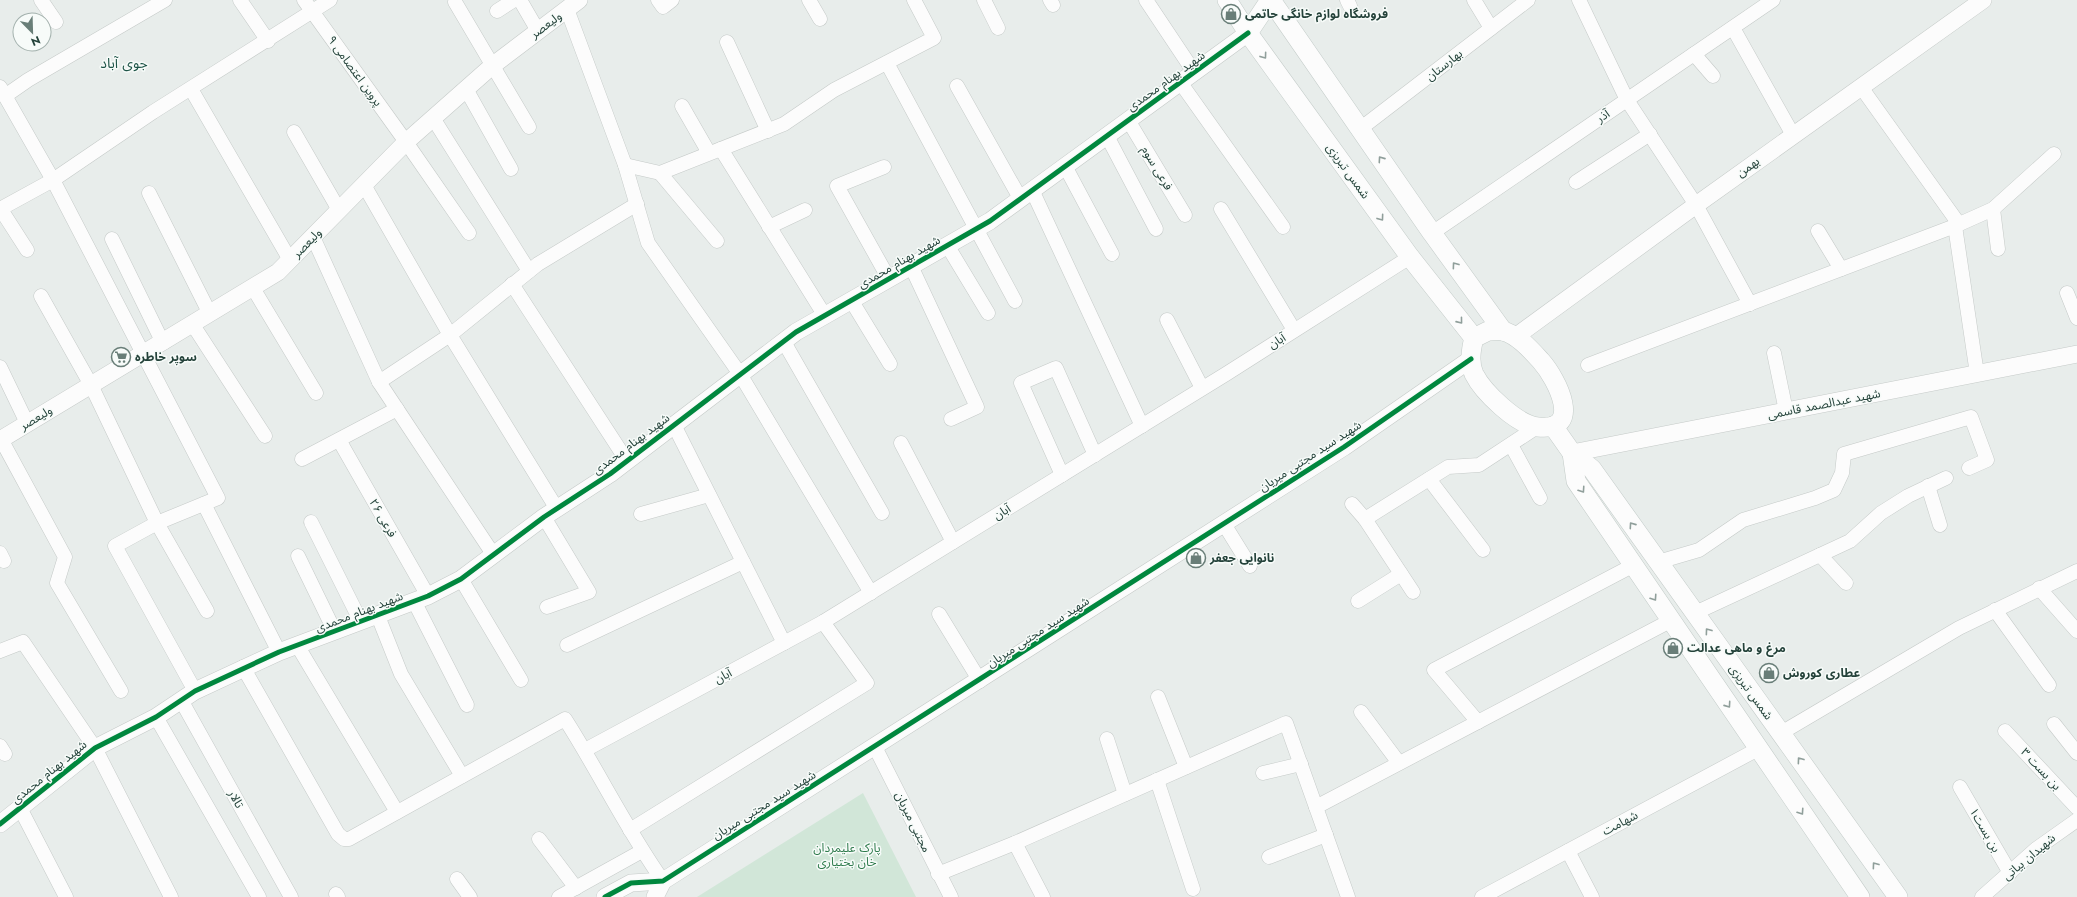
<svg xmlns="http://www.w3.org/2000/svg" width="2077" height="897" font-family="Jost,'Noto Sans Arabic',sans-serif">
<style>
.green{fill:#d1e6d8}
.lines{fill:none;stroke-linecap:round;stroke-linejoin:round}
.minor-casing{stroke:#c5cac8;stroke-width:15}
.tertiary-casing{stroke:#c5cac8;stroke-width:18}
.secondary-casing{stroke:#c3cbc8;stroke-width:20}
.minor{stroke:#fcfcfc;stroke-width:14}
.tertiary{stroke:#fcfcfc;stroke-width:17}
.secondary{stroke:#fcfcfc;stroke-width:19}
.cycleway-casing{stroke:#f7fbf9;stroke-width:8}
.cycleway{stroke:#00873e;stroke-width:5}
.oneway{stroke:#909f9b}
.labels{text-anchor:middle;stroke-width:3;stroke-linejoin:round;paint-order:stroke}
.poi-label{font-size:12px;font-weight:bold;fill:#24423a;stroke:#f7fbf9;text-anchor:start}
.street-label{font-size:12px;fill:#24423a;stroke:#f7fbf9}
.park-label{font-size:12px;fill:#2d7a4b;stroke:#f7fbf9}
.quarter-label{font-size:14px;fill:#1f5548;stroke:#f7fbf9}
</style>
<rect width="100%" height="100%" fill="#e8edeb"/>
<path class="green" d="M863,793L916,897H697Z"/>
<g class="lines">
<g class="minor-casing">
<g id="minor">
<path d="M41,0L56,22"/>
<path d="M240,0L268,41"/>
<path d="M304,0L406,142L469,233"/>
<path d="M520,0L538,31"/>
<path d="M658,0L663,7L672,0"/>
<path d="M809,0L820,19"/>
<path d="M984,0L998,28"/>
<path d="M1050,0L1053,5"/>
<path d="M1146,0L1194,72"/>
<path d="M1347,0L1350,6"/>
<path d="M1474,0L1491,28"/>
<path d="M1579,0L1627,100L1696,205L1750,304"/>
<path d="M455,2L529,127"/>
<path d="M567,9L625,165L648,243L740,374L871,593"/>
<path d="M497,11L514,0"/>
<path d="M1733,28L1793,135"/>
<path d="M727,42L768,131"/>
<path d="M1694,54L1713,76"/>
<path d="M887,63L1015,301"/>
<path d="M1180,82L1283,227"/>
<path d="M957,86L1020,198"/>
<path d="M0,87L53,180L218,498L157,523L115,546L195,691"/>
<path d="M1861,87L1959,224"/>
<path d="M191,89L290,260"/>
<path d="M466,89L511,169"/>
<path d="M5,96L28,80L165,0"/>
<path d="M682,106L709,153"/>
<path d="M433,118L529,271"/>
<path d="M1128,120L1185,215"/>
<path d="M1360,129L1528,0"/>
<path d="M294,132L339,210"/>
<path d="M1107,136L1156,229"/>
<path d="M721,149L825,316"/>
<path d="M625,165L660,173L784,124L834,90L934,38L914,0"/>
<path d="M1065,166L1112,254"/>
<path d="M884,167L837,186L889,279"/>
<path d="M660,173L717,241"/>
<path d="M1576,182L1650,134"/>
<path d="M364,185L450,335L557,509"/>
<path d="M1032,190L1142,426"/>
<path d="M149,193L210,314"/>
<path d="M0,208L27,250"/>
<path d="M0,209L53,180L153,112L330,0"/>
<path d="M1221,209L1294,330"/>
<path d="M1993,209L1998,249"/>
<path d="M1955,226L1977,374"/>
<path d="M769,227L805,210"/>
<path d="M1818,231L1841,269"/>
<path d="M1432,233L1773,0"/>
<path d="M313,237L379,382L493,554"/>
<path d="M112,239L163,343"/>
<path d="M947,245L988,313"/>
<path d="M911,266L977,407L951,419"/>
<path d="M512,284L627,461"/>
<path d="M253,288L316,393"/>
<path d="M2067,293L2077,318"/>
<path d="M41,296L91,385L157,523L207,611"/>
<path d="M851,300L890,364"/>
<path d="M1167,320L1202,388"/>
<path d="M193,325L265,436"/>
<path d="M784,342L882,513"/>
<path d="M1774,353L1786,411"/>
<path d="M1588,365L1955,226L1993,209L2054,154"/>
<path d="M0,367L27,423"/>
<path d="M379,382L450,335L538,264L637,204"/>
<path d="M674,425L784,643"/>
<path d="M1,439L65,557L57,583L121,691"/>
<path d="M339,440L428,596"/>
<path d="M901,443L953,542"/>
<path d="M1511,445L1540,498"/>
<path d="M302,459L397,409"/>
<path d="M1062,475L1021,383L1056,368L1095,455"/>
<path d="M1429,479L1483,550"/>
<path d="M1928,486L1940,525"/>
<path d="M204,504L279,652"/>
<path d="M1352,504L1365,519L1448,467L1479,465L1537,427"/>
<path d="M641,514L709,495"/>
<path d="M544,517L589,592L547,607"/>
<path d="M1365,519L1413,592"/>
<path d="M311,522L361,622"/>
<path d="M1224,524L1250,566"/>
<path d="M0,553L4,561"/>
<path d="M1820,555L1846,583"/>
<path d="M298,556L335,632"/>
<path d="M1658,562L1699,550L1743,520L1815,498L1834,490L1842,473L1844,454L1971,417L1987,460L1969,468"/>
<path d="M461,579L521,680"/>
<path d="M2039,588L2077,631"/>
<path d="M414,601L467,705"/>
<path d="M1358,601L1401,574"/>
<path d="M1995,610L2049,685"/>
<path d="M1695,613L1850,541L1881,513L1908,496L1946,478"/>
<path d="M939,614L980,681"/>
<path d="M378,616L401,674L462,776"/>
<path d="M297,645L397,812"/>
<path d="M567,645L743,562"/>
<path d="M0,651L23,642L95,748L171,897"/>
<path d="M243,667L338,834L344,839H349L565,719C599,772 626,829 663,881"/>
<path d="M1158,697L1186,767"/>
<path d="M181,700L291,897"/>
<path d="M1361,712L1399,763"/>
<path d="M156,717L259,897"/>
<path d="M1478,722L1434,670L1632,566"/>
<path d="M2054,724L2077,753"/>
<path d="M2005,731L2077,808"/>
<path d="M1781,733L1959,628L2077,571"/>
<path d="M1107,739L1125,794"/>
<path d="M0,746L5,754"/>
<path d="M875,747L951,897"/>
<path d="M585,750L823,622L1226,374L1410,257"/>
<path d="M1263,773L1301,764"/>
<path d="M1157,780L1193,889"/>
<path d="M1960,787L2010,873"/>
<path d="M1316,807L1670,621"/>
<path d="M20,808L66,897"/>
<path d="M630,830L867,683L823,622"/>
<path d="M539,839L576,888"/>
<path d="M1015,843L1043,897"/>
<path d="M1568,851L1592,897"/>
<path d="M1269,857L1326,835"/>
<path d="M938,874L1015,843L1286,723L1348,897"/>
<path d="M457,879L470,897"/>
<path d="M336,894L338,897"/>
<path d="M559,897L642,851"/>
<path d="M1482,897L1758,749"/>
<path d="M1982,897L2036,849L2077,820"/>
</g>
</g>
<g class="tertiary-casing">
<g id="tertiary">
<path d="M1515,337L1696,205L1983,0"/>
<path d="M0,440L278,272L406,142L492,66L579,0"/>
<path d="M1572,453L2077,354"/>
<path d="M0,824L95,748L156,717L195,691L279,652L428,596L461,579L544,517L610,474L796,332L990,221L1248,33"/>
<path d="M605,897L631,883L663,881L674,874L1344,447L1471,359"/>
<path d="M655,897L663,881"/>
</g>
</g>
<g class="secondary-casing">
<g id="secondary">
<path d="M1227,0L1248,33L1410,257L1474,338"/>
<path d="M1271,0L1432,233L1503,331"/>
<path d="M1248,33L1270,0"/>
<path d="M1488,331C1493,331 1499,330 1503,331C1518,335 1531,350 1541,361C1557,379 1584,432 1538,427C1517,425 1483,392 1474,374C1469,363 1471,349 1474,338Z"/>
<path d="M1553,426L1572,453L1592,469L1898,897"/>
<path d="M1572,453L1576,481L1860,897"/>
</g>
</g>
<use href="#minor" class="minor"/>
<use href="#tertiary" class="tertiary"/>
<use href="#secondary" class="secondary"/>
<g class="cycleway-casing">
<g id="cycleway">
<path d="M0,824L95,748L156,717L195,691L279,652L428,596L461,579L544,517L610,474L796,332L990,221L1248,33"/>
<path d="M605,897L631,883L663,881L674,874L1344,447L1471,359"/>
</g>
</g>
<use href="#cycleway" class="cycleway"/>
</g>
<defs><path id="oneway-chevron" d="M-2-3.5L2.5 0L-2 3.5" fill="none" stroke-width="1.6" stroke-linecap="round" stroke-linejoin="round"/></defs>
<g class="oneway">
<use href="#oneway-chevron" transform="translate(1264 56) rotate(54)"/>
<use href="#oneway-chevron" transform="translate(1381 159) rotate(-125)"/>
<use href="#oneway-chevron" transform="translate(1381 218) rotate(54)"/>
<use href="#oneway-chevron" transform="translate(1455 265) rotate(-126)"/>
<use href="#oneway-chevron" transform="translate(1460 321) rotate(51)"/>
<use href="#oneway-chevron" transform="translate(1582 490) rotate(56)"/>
<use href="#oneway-chevron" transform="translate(1632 525) rotate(-125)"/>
<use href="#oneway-chevron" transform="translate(1654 598) rotate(56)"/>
<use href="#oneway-chevron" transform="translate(1708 631) rotate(-126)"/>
<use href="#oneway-chevron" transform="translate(1728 705) rotate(55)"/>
<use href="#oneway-chevron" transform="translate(1800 760) rotate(-126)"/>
<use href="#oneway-chevron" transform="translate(1801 812) rotate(56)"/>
<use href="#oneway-chevron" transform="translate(1875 865) rotate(-126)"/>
</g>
<defs>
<g id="shop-ring" transform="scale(1)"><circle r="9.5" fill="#f7fbf9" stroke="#697e78" stroke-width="1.5"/><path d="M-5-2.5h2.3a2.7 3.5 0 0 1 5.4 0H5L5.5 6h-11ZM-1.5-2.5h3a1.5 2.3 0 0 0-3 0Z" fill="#697e78"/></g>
<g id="supermarket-ring" transform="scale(1)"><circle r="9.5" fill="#f7fbf9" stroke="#697e78" stroke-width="1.5"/><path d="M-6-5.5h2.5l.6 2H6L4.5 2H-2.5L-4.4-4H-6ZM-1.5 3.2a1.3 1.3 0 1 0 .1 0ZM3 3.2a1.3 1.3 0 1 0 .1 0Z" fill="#697e78"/></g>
</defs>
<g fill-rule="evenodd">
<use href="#shop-ring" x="1231" y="14"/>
<use href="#supermarket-ring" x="121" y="357"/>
<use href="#shop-ring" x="1196" y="558"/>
<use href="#shop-ring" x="1673" y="648"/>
<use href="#shop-ring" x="1769" y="673"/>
</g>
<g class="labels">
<g class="poi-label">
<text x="1245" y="18">فروشگاه لوازم خانگی حاتمی</text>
<text x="135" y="361">سوپر خاطره</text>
<text x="1210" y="562">نانوایی جعفر</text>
<text x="1687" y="652">مرغ و ماهی عدالت</text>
<text x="1783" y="677">عطاری کوروش</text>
</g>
<g class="street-label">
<text transform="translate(546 25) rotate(-37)" y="4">ولیعصر</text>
<text transform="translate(1444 65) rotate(-38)" y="4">بهارستان</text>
<text transform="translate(355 71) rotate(54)" y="4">پروین اعتصامی ۹</text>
<text transform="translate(1166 81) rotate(-36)" y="4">شهید بهنام محمدی</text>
<text transform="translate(1603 116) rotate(-34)" y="4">آذر</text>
<text transform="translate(1748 167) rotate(-36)" y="4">بهمن</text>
<text transform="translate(1157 168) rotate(59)" y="4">فرعی سوم</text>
<text transform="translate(1348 171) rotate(54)" y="4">شمس تبریزی</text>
<text transform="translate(307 243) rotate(-46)" y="4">ولیعصر</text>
<text transform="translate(899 262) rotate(-30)" y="4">شهید بهنام محمدی</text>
<text transform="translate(1277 341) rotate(-32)" y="4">آبان</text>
<text transform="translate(1824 404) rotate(-11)" y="4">شهید عبدالصمد قاسمی</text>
<text transform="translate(36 418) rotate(-31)" y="4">ولیعصر</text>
<text transform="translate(631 444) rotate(-37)" y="4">شهید بهنام محمدی</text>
<text transform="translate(1310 456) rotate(-33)" y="4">شهید سید مجتبی میریان</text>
<text transform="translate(1002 512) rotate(-32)" y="4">آبان</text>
<text transform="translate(383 518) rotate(60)" y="4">فرعی ۲۶</text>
<text transform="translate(359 612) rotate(-21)" y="4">شهید بهنام محمدی</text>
<text transform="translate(1038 632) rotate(-33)" y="4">شهید سید مجتبی میریان</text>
<text transform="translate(723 676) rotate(-28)" y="4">آبان</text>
<text transform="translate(1751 692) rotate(54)" y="4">شمس تبریزی</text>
<text transform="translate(2041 769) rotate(47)" y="4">بن بست ۳</text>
<text transform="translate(49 772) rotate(-39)" y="4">شهید بهنام محمدی</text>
<text transform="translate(236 799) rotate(61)" y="4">تالار</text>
<text transform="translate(764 805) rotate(-32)" y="4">شهید سید مجتبی میریان</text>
<text transform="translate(913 822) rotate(64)" y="4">مجتبی میریان</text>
<text transform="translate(1620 823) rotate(-28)" y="4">شهامت</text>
<text transform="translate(1985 830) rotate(60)" y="4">بن بست۱</text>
<text transform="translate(2029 857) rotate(-40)" y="4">شهیدان بیاتی</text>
</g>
<g class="park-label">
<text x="847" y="852">پارک علیمردان<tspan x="847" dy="14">خان بختیاری</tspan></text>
</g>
<g class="quarter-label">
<text x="124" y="68">جوی آباد</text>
</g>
</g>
<g transform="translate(32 32) rotate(157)"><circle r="19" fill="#f7fbf9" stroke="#a3b1ad"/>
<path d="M0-3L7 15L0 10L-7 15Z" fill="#697e78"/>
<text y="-6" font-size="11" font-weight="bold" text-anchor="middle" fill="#24423a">N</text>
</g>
</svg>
